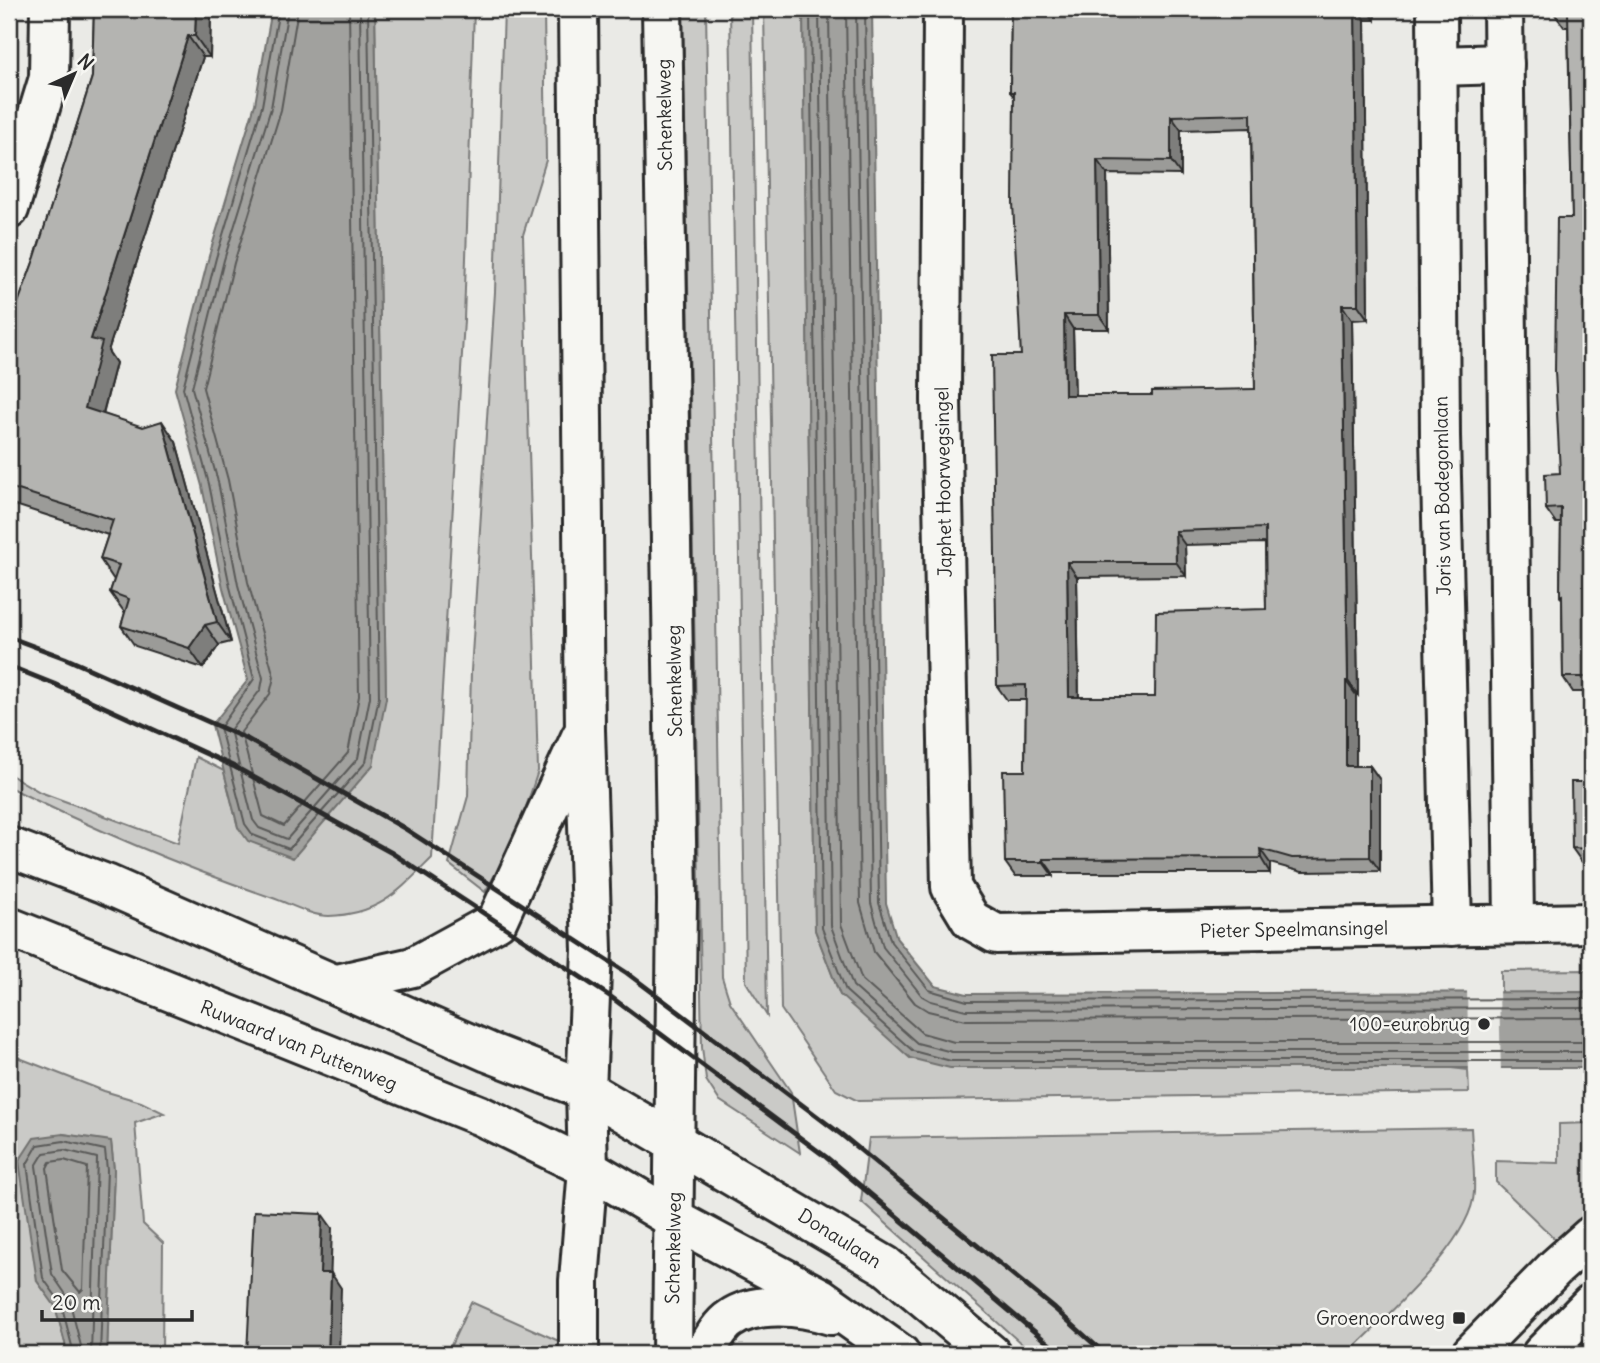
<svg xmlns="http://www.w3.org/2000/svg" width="1600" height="1363" font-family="Delius,sans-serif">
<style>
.green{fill:#cacac7;stroke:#7a7a79;stroke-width:2}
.water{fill:#a1a19e;stroke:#727270;stroke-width:2}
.pier{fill:#eaeae6}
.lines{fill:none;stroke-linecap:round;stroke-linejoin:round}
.shore{stroke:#5a5a59;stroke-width:2}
.street-casing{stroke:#2b2b2b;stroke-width:44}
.secondary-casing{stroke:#2b2b2b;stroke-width:44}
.street{stroke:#f6f6f2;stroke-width:38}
.secondary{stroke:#f6f6f2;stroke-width:38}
.rail{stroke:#2b2b2b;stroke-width:5}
.wall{fill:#9b9b98;stroke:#2b2b2b;stroke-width:2;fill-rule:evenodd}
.shaded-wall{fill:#7e7e7c;stroke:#2b2b2b;stroke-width:2}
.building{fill:#b4b4b1;stroke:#2b2b2b;stroke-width:2;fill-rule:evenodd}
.poi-dot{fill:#2b2b2b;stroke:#f6f6f2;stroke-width:2.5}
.labels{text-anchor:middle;stroke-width:5;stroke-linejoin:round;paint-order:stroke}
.street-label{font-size:19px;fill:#2b2b2b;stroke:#f6f6f2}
.poi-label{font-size:19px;fill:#2b2b2b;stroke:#f6f6f2;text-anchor:end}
</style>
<rect width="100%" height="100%" fill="#eaeae6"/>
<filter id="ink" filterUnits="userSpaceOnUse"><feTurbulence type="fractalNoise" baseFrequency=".0143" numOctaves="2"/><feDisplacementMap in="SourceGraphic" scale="14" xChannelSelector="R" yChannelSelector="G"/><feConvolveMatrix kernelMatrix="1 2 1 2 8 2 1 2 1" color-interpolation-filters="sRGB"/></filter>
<g filter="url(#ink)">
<g class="green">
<path d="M375,9H474L464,320L432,858C398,892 380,914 329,916C312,916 290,904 273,898C183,867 95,830 9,787V774L40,792L178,843L196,757L224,771L238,827L386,698Z"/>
<path d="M504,9H544L546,160L523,235L538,771L515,840L485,892L449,864L468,796L471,671L495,292Z"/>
<path d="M683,9H706L722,977L730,1002L791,1092L800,1153L719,1100L706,1080L702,1047Z"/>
<path d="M730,9H752L767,1016L746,982Z"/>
<path d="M764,9H803L815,930L840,995L1468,1070L1469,1092L858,1101L836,1090L781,1009Z"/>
<path d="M1591,970V992L1501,994V971Z"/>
<path d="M9,1054L104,1091L141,1102L164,1113L135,1123L143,1224L163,1243L162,1354H107L114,1170L111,1142L63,1134L37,1281L55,1305L68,1354H9Z"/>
<path d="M1591,1123V1213L1556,1240L1496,1182V1161L1559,1163V1124Z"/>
<path d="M1471,1128C1472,1149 1475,1171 1474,1192C1472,1242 1383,1318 1348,1354H1033L861,1201L869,1138Z"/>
<path d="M471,1302L570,1346V1354H447Z"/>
</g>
<g class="water">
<path d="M272,9H375L386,698L373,765L293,858L248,841L238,827L212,725L248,680L223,588L202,486L175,389L209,256L255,104Z"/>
<path d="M803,9H872L886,903L897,939L935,986L967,994L1591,992V1068H950L910,1058L840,995L815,930Z"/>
<path d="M63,1134L111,1141L114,1170L107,1354H68L55,1306L37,1281L19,1161L34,1138Z"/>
</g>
<path class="pier" d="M1467,990H1499L1501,1073H1469Z"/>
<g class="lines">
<g class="shore">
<path d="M279,9L262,106L216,258L183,388L209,484L230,587L254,679L220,728L245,824L253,835L289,849L366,762L379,697L368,9"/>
<path d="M288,9L271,108L224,260L192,388L218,482L238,585L263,678L261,689L230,730L253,820L259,828L287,839L358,758L370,697L360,9"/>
<path d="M298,9L281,110L234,263L203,388L228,480L248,582L274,677L270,694L241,732L263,816L284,826L348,753L359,696L349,9"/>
<path d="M810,9L822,928L846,991L913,1051L951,1061H1591"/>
<path d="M819,9L831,926L853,986L917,1043L952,1052H1591"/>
<path d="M829,9L841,924L862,980L922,1033L954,1042H1591"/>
<path d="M846,9L860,903L874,952L915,1003L928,1011L966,1020L1591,1018"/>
<path d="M856,9L871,903L883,947L922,996L931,1001L966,1010L1591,1008"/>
<path d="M865,9L879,903L891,942L929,990L967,1001L1591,999"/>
<path d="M64,1160L87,1167L83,1289L80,1292L62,1270L47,1168L50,1162Z"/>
<path d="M74,1354L61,1303L43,1278L27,1164L38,1145L64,1141L105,1150L107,1170L100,1354"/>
<path d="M83,1354L69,1299L52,1274L36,1166L44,1153L64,1150L97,1158L91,1354"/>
</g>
<g class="street-casing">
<g id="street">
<path d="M943,9L941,400L951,887L971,920L996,934L1591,923"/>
<path d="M1437,9L1440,436L1452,926"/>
<path d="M1503,9L1514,924"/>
<path d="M1437,66L1504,64"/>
<path d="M9,209L49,78L50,9"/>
</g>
</g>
<g class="secondary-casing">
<g id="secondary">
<path d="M578,9L585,730L592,950L586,1090L588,1168L579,1281V1354"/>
<path d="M662,9L677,900L672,1354"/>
<path d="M9,847L106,884L488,1052L586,1090L886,1266L991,1354"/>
<path d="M9,927L479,1115L588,1168L674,1219L821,1298L900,1354"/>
<path d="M337,984L413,967L497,921L581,737"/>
<path d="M704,1354C710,1344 719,1326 730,1319C757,1300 802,1306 831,1315"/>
<path d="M1471,1354L1556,1267L1591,1236"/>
<path d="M1542,1354L1591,1304"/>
</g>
</g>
<use href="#street" class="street"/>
<use href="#secondary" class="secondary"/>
<g class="rail">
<path d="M9,637L65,658L247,739L404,828L627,973L842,1135L1055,1309L1105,1354"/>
<path d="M9,666L54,684L235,767L392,853L611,997L826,1157L1061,1354"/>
</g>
</g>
<g class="wall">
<path d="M94,9H211L210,57H203L108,351L116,363L103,414L176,442L231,642L219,645L203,668L135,646L121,626L125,613L110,592L114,580L100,559L108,535L9,503V312L14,314L35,257L92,77Z"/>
<path d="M1011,9H1375V20H1365L1368,319L1352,320L1358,695H1356V766H1370L1380,780V871L1302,872L1270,863V873H1053V876H1015L1005,862L1025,771L1026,700H1007L997,686L1021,355L1014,97L1010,92ZM1251,128L1255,389L1152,395H1075L1073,329H1109L1107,174L1181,175V130ZM1265,543L1266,609L1155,697H1079L1077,577L1186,576L1185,545Z"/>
<path d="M1591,9V692H1573L1563,677L1562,599L1560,596L1561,523H1556L1546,509L1560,473L1572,218L1568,27H1564L1554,13Z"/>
<path d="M1591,782V863L1582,862L1572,848Z"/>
</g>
<g class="shaded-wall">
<path d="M196,9H211L210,57L195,36Z"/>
<path d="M1355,9H1357L1365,20L1368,319L1358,305Z"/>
<path d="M1367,9H1375V20Z"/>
<path d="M188,36L203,57L108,351L116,363L99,428L85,408L91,339Z"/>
<path d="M1171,116L1181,130V175L1171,161Z"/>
<path d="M1097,160L1107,174L1109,329L1099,315Z"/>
<path d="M1342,305L1352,320L1358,695L1348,681Z"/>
<path d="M1064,315L1073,329L1075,409L1065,395Z"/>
<path d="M162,421L176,442L231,642L217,622Z"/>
<path d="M1175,531L1185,545L1186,576L1176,562Z"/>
<path d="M1067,562L1077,577L1079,711L1069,697Z"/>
<path d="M205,625L219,645L203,668L189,648Z"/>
<path d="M1346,681L1356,695V780L1346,766Z"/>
<path d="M1370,766L1380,780V871L1370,857Z"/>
<path d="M1260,849L1270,863V873L1261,858Z"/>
<path d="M1043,859L1053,873V876L1043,862Z"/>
<path d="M322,1214L332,1228L330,1287L320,1273Z"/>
<path d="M331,1273L341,1288L339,1354H328Z"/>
</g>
<g class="building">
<path d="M94,9H196L195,36H188L91,339L102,342L85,408L143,427L162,421L217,622L205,625L189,648L121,626L129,599L110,592L119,565L100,559L113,520L9,487V312L14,314L35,257L92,77Z"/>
<path d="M1011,9H1355L1358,305H1342L1348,681H1346V766H1370V857L1292,858L1260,849L1261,858L1043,859V862H1005L1003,771H1025L1026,685L997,686L992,355H1021L1013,203L1014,92H1010ZM1251,114L1255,389L1152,391V395H1065L1064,315H1099L1097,160L1171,161V116ZM1265,528L1266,609L1156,612L1155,697H1069L1067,562H1176L1175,531Z"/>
<path d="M1554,9H1591V677H1563L1562,595L1560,596L1561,508L1546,509L1545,474L1560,473L1555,371L1557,218H1572L1568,12L1554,13Z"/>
<path d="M1571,782H1591V849L1572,848Z"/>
<path d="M254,1211L322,1214L320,1273H331L328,1354H247Z"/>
<path d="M1591,1335V1354H1573Z"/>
</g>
</g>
<g class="poi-dot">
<circle cx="1484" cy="1024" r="7"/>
<rect x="1452" y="1311" width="14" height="14" rx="3.5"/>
</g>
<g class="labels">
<g class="street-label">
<text transform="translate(664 115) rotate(-91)" y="7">Schenkelweg</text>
<text transform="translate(943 482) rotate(-91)" y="7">Japhet Hoorwegsingel</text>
<text transform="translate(1442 496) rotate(-91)" y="7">Joris van Bodegomlaan</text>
<text transform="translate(674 681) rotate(-91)" y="7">Schenkelweg</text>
<text transform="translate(1294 929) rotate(-1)" y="7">Pieter Speelmansingel</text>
<text transform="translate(299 1045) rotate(22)" y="7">Ruwaard van Puttenweg</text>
<text transform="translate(840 1238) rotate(32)" y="7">Donaulaan</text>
<text transform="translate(673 1248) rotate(-89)" y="7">Schenkelweg</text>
</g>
<g class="poi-label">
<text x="1470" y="1031">100-eurobrug</text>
<text x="1445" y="1325">Groenoordweg</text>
</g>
</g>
<rect width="1600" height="1363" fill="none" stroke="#f6f6f2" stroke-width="35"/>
<rect x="18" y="18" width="1565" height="1328" fill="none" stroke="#2b2b2b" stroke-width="2.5" filter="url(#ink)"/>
<g transform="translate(74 74) rotate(44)" stroke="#f6f6f2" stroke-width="5" paint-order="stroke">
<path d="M0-5L12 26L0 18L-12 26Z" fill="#2b2b2b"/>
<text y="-10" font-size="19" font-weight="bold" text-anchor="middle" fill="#2b2b2b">N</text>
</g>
<path d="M42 1310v10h150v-10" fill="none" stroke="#2b2b2b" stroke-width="3.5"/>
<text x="52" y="1310" font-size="21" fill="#2b2b2b" stroke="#f6f6f2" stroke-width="5" paint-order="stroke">20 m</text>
</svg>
